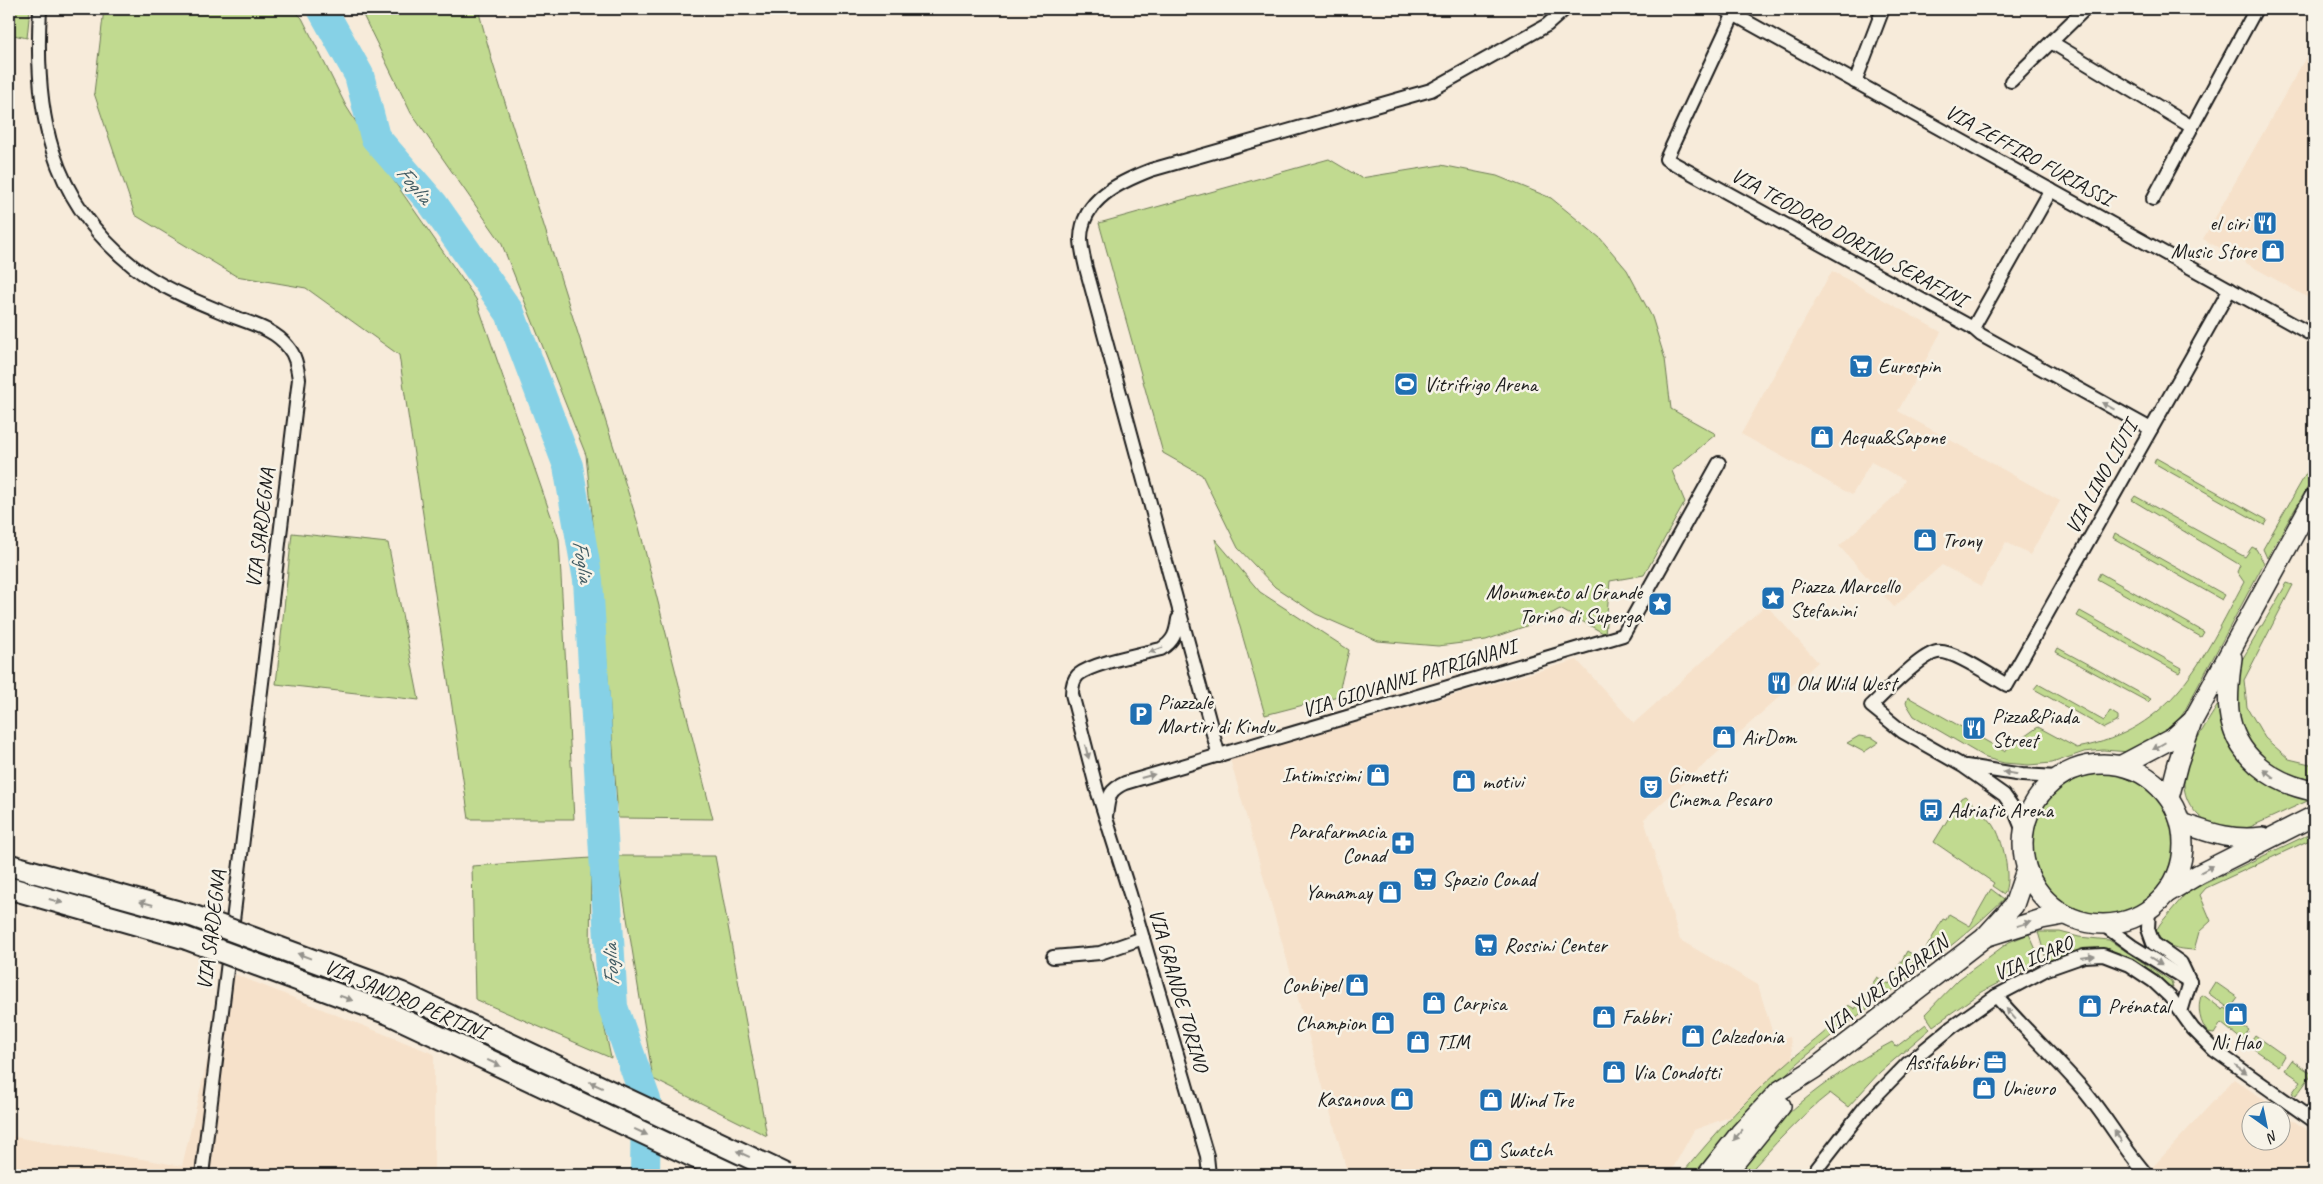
<svg xmlns="http://www.w3.org/2000/svg" width="2323" height="1184" font-family="Caveat,sans-serif">
<style>
.built{fill:#f6e1ca;fill-rule:evenodd}
.green{fill:#c1da90;stroke:#6e7b56}
.lines{fill:none;stroke-linecap:round;stroke-linejoin:round}
.river{stroke:#86d1e6;stroke-width:30}
.street-casing{stroke:#1c1c1c;stroke-width:16}
.secondary-casing{stroke:#1c1c1c;stroke-width:22}
.primary-casing{stroke:#1c1c1c;stroke-width:25}
.street{stroke:#f7f3e8;stroke-width:12}
.secondary{stroke:#f7f3e8;stroke-width:19}
.primary{stroke:#f7f3e8;stroke-width:21}
.primary-bridge-casing{stroke:#1c1c1c;stroke-width:25;stroke-linecap:butt}
.primary-bridge{stroke:#f7f3e8;stroke-width:21}
.oneway{fill:#94928c}
.labels{text-anchor:middle;stroke-width:5;stroke-linejoin:round;paint-order:stroke}
.street-label{font-size:21px;fill:#1c1c1c;stroke:#f7f3e8}
.poi-label{font-size:21px;fill:#1c1c1c;stroke:#f7f3e8;text-anchor:start}
.water-label{font-size:22px;font-style:italic;fill:#415b63;stroke:#f7f3e8}
</style>
<rect width="100%" height="100%" fill="#f7ebda"/>
<filter id="ink" filterUnits="userSpaceOnUse"><feTurbulence type="fractalNoise" baseFrequency=".02" numOctaves="2"/><feDisplacementMap in="SourceGraphic" scale="10" xChannelSelector="R" yChannelSelector="G"/><feConvolveMatrix kernelMatrix="1 2 1 2 8 2 1 2 1" color-interpolation-filters="sRGB"/></filter>
<g filter="url(#ink)">
<g class="built">
<path d="M2314,43V301L2203,239Z"/>
<path d="M1832,271L1941,332L1898,411L2060,501L2030,555L2006,542L1981,586L1942,565L1894,607L1839,546L1898,493L1905,480L1871,462L1852,495L1741,434Z"/>
<path d="M1766,605L1818,662L1644,819L1680,940L1758,985L1775,1041L1790,1037L1793,1058L1729,1117L1694,1130L1669,1175H1348L1230,759L1577,660L1634,723Z"/>
<path d="M219,968L434,1054V1175H9V1136L182,1166L209,1053Z"/>
<path d="M2234,1079L2314,1135V1175H2155L2150,1170ZM2250,1112H2280V1142H2250Z"/>
</g>
<g class="green">
<path d="M9,9H30L27,38L9,34Z"/>
<path d="M104,9H293L302,18L346,106L387,171L476,299L559,539L574,819H469L399,355L306,288L236,276L135,215L94,93Z"/>
<path d="M360,9H478L493,64L639,527L713,819L618,818L606,651L586,455L501,242L411,113Z"/>
<path d="M1329,159L1361,178L1441,165L1497,176L1551,198L1600,238L1627,270L1652,317L1665,359L1671,409L1716,434L1672,471L1685,502L1644,575L1610,581L1605,634L1560,609L1532,624L1486,640L1438,646L1378,641L1316,614L1275,587L1238,548L1202,475L1163,453L1099,223Z"/>
<path d="M2156,458L2267,520L2264,525L2154,463Z"/>
<path d="M2314,460V476L2267,558L2263,549Z"/>
<path d="M2135,496L2245,557L2252,547L2256,549L2264,563L2184,712L2173,728L2130,752L2103,750L2084,752L2052,763L2029,765L2004,763L1986,758L1914,716L1906,703L1908,697L2004,751L2038,727L2077,748C2174,730 2202,660 2244,582L2237,572L2240,565L2132,500Z"/>
<path d="M292,533L388,543L419,700L276,684Z"/>
<path d="M2115,533L2225,595L2222,600L2113,538Z"/>
<path d="M1215,539L1260,592L1349,650L1338,696L1265,715Z"/>
<path d="M2100,573L2204,632L2201,637L2097,579Z"/>
<path d="M2287,583L2293,585L2244,680L2247,707L2265,738L2289,759L2314,765V782L2281,773L2250,746L2241,730L2234,694L2239,665Z"/>
<path d="M2080,611L2182,668L2179,673L2077,616Z"/>
<path d="M2058,648L2151,699L2148,702L2056,652Z"/>
<path d="M2038,684L2104,721L2110,711L2118,716V721L2104,728L2034,689Z"/>
<path d="M2222,698L2231,740L2314,798L2250,827C2232,830 2213,829 2199,816C2162,780 2202,733 2222,698Z"/>
<path d="M1859,736L1873,738L1879,742L1864,752L1847,743Z"/>
<circle cx="2103" cy="844" r="70"/>
<path d="M1965,796C1974,805 1985,814 1993,824C2003,838 2012,879 2004,894L1992,886L1994,883L1934,842L1961,798Z"/>
<path d="M2314,832V838L2206,888L2200,895L2211,921L2199,932L2194,950C2178,949 2162,947 2156,931L2160,924L2187,892Z"/>
<path d="M617,856H715L767,1136L653,1079Z"/>
<path d="M591,858L590,958L611,1058L475,999L472,866Z"/>
<path d="M1991,889L2004,899C1944,958 1870,1003 1805,1057C1764,1091 1731,1134 1698,1175H1681C1715,1133 1752,1093 1793,1058C1813,1041 1834,1028 1848,1005L1855,1009L1877,977L1889,984L1907,951L1920,959L1943,919L1946,920L1949,914L1970,926Z"/>
<path d="M2038,932H2060L2079,937L2109,940L2171,981L2173,988C2123,955 2109,939 2047,963Z"/>
<path d="M2029,934L2041,961L1981,992L1933,1026L1925,1014L1959,979L2009,942Z"/>
<path d="M2215,982L2238,998L2230,1009L2208,993Z"/>
<path d="M2203,995L2223,1010L2225,1008L2233,1013L2230,1017L2249,1030L2242,1040L2221,1023L2214,1034L2208,1033C2200,1023 2197,1009 2201,996Z"/>
<path d="M1926,1024L1930,1029L1880,1072L1848,1107L1830,1093C1799,1117 1773,1146 1747,1175H1740C1745,1166 1750,1153 1757,1145C1794,1103 1843,1068 1892,1042L1896,1047Z"/>
<path d="M2255,1035L2285,1056L2279,1066L2248,1045Z"/>
<path d="M2292,1060L2312,1074L2296,1096L2292,1093L2301,1081L2285,1070Z"/>
</g>
<g class="lines">
<path class="river" d="M322,9L359,75L375,137L433,204L510,313L568,466L588,580L613,1007L646,1100L645,1175"/>
<g class="street-casing">
<g id="street">
<path d="M40,9C34,112 49,199 134,267C161,288 198,302 229,315C249,323 275,329 288,347C296,356 297,367 299,379L202,1175"/>
<path d="M1724,9L2314,336"/>
<path d="M1736,9L1666,159L1973,328L1981,335L2151,429"/>
<path d="M2051,42L2192,127"/>
<path d="M2011,81L2085,9"/>
<path d="M1855,82L1883,9"/>
<path d="M2153,199L2256,9"/>
<path d="M1973,328L2051,190"/>
<path d="M1178,619C1176,633 1174,641 1161,649C1141,654 1092,663 1078,675C1073,680 1072,687 1072,694L1097,790L1130,894L1207,1156L1209,1175"/>
<path d="M1219,756L1086,268C1084,259 1081,248 1081,238C1082,199 1120,182 1151,170L1431,90L1547,25L1565,9"/>
<path d="M1966,766L2022,775L2058,777"/>
<path d="M1106,816C1109,798 1107,791 1125,783L1623,635L1719,463"/>
<path d="M2023,831L2014,809L2004,795L1963,766L1903,732L1871,706C1885,693 1920,655 1937,652C1953,649 1992,677 2007,685L2230,289"/>
<path d="M2149,909L2148,929L2153,943L2181,963L2190,982"/>
<path d="M2102,924L2132,946L2190,982"/>
<path d="M1053,957L1100,953L1143,938"/>
<path d="M1996,996C2022,1027 2053,1055 2080,1086C2105,1114 2122,1147 2147,1175"/>
<path d="M2181,1012L2190,982"/>
<path d="M1812,1175L1865,1107L1907,1064L1952,1027L1996,996L2047,969L2084,956L2103,955L2129,965L2153,981L2170,997L2193,1029L2214,1050L2314,1121"/>
</g>
</g>
<g class="secondary-casing">
<g id="secondary">
<path d="M2232,658C2230,675 2227,693 2229,711C2234,756 2273,784 2314,791"/>
<circle cx="2103" cy="844" r="80"/>
<path d="M2122,765L2173,738L2191,722"/>
<path d="M2169,798L2178,763L2192,722L2314,498"/>
<path d="M2181,823C2211,833 2231,841 2263,837"/>
<path d="M2167,893L2199,874L2314,816"/>
<path d="M1988,936L2042,919L2064,915"/>
<path d="M1707,1175L1740,1133L1779,1091L1814,1069L1984,938L2014,905L2026,870"/>
<path d="M1725,1175L1781,1106"/>
</g>
</g>
<g class="primary-casing">
<g id="primary">
<path d="M9,865L193,916"/>
<path d="M9,888L185,938"/>
</g>
</g>
<use href="#street" class="street"/>
<use href="#secondary" class="secondary"/>
<use href="#primary" class="primary"/>
<g class="primary-bridge-casing">
<g id="primary-bridge">
<path d="M193,916L401,993L787,1175"/>
<path d="M185,938L390,1014L733,1175"/>
</g>
</g>
<use href="#primary-bridge" class="primary-bridge"/>
</g>
<defs><path id="oneway-solid" d="M-6-.8H1V-3.2L6.5 0L1 3.2V.8H-6Z" transform="scale(1.25)"/></defs>
<g class="oneway">
<use href="#oneway-solid" transform="translate(2108 406) rotate(-151)"/>
<use href="#oneway-solid" transform="translate(1156 650) rotate(161)"/>
<use href="#oneway-solid" transform="translate(2159 746) rotate(150)"/>
<use href="#oneway-solid" transform="translate(1087 752) rotate(75)"/>
<use href="#oneway-solid" transform="translate(2010 773) rotate(-171)"/>
<use href="#oneway-solid" transform="translate(2269 774) rotate(-142)"/>
<use href="#oneway-solid" transform="translate(1148 776) rotate(-15)"/>
<use href="#oneway-solid" transform="translate(2207 869) rotate(-27)"/>
<use href="#oneway-solid" transform="translate(56 901) rotate(16)"/>
<use href="#oneway-solid" transform="translate(146 903) rotate(-165)"/>
<use href="#oneway-solid" transform="translate(2024 924) rotate(-18)"/>
<use href="#oneway-solid" transform="translate(304 956) rotate(-159)"/>
<use href="#oneway-solid" transform="translate(2088 957) rotate(-7)"/>
<use href="#oneway-solid" transform="translate(2156 961) rotate(32)"/>
<use href="#oneway-solid" transform="translate(346 998) rotate(21)"/>
<use href="#oneway-solid" transform="translate(2011 1014) rotate(-131)"/>
<use href="#oneway-solid" transform="translate(494 1063) rotate(25)"/>
<use href="#oneway-solid" transform="translate(2241 1069) rotate(35)"/>
<use href="#oneway-solid" transform="translate(596 1085) rotate(-155)"/>
<use href="#oneway-solid" transform="translate(641 1132) rotate(25)"/>
<use href="#oneway-solid" transform="translate(1738 1135) rotate(130)"/>
<use href="#oneway-solid" transform="translate(2118 1136) rotate(-123)"/>
<use href="#oneway-solid" transform="translate(743 1154) rotate(-155)"/>
</g>
</g>
<defs>
<g id="restaurant-square" transform="scale(1.25)"><rect x="-9" y="-9" width="18" height="18" rx="4" fill="#1f6fb2" stroke="#f7f3e8"/><path d="M-5-6h1v4h1v-4h1v4h1v-4h1v5L-1.5 .5V6h-2V.5L-5-1ZM5-6V6H3V1.5H1.5Q1.5-4 5-6Z" fill="#fff"/></g>
<g id="shop-square" transform="scale(1.25)"><rect x="-9" y="-9" width="18" height="18" rx="4" fill="#1f6fb2" stroke="#f7f3e8"/><path d="M-5-2.5h2.3a2.7 3.5 0 0 1 5.4 0H5L5.5 6h-11ZM-1.5-2.5h3a1.5 2.3 0 0 0-3 0Z" fill="#fff"/></g>
<g id="supermarket-square" transform="scale(1.25)"><rect x="-9" y="-9" width="18" height="18" rx="4" fill="#1f6fb2" stroke="#f7f3e8"/><path d="M-6-5.5h2.5l.6 2H6L4.5 2H-2.5L-4.4-4H-6ZM-1.5 3.2a1.3 1.3 0 1 0 .1 0ZM3 3.2a1.3 1.3 0 1 0 .1 0Z" fill="#fff"/></g>
<g id="stadium-square" transform="scale(1.25)"><rect x="-9" y="-9" width="18" height="18" rx="4" fill="#1f6fb2" stroke="#f7f3e8"/><path d="M0-5a6.5 5 0 1 0 0 10a6.5 5 0 1 0 0-10ZM-3.5-1.8h7v3.6h-7Z" fill="#fff"/></g>
<g id="sight-square" transform="scale(1.25)"><rect x="-9" y="-9" width="18" height="18" rx="4" fill="#1f6fb2" stroke="#f7f3e8"/><path d="M0-6L1.8-2.2L6-1.7L2.9 1.2L3.7 5.4L0 3.3L-3.7 5.4L-2.9 1.2L-6-1.7L-1.8-2.2Z" fill="#fff"/></g>
<g id="parking-square" transform="scale(1.25)"><rect x="-9" y="-9" width="18" height="18" rx="4" fill="#1f6fb2" stroke="#f7f3e8"/><path d="M-3.5-5.5H1a3.5 3.5 0 0 1 0 7H-1V5.5H-3.5ZM-1-3.4V-.6H.8a1.4 1.4 0 0 0 0-2.8Z" fill="#fff"/></g>
<g id="theatre-square" transform="scale(1.25)"><rect x="-9" y="-9" width="18" height="18" rx="4" fill="#1f6fb2" stroke="#f7f3e8"/><path d="M-5-5.5Q0-4 5-5.5V0Q5 5 0 6Q-5 5-5 0ZM-3.3-2.5H-1v1.5H-3.3ZM1-2.5H3.3v1.5H1ZM-2.8 1Q0 5.5 2.8 1Z" fill="#fff"/></g>
<g id="bus-square" transform="scale(1.25)"><rect x="-9" y="-9" width="18" height="18" rx="4" fill="#1f6fb2" stroke="#f7f3e8"/><path d="M-5-6H5V4H4V6H2V4H-2V6H-4V4H-5ZM-3.5-4V0h7V-4ZM-3.5 1.2v1.5H-2V1.2ZM2 1.2v1.5H3.5V1.2Z" fill="#fff"/></g>
<g id="pharmacy-square" transform="scale(1.25)"><rect x="-9" y="-9" width="18" height="18" rx="4" fill="#1f6fb2" stroke="#f7f3e8"/><path d="M-2-6h4v4h4v4h-4v4h-4v-4h-4v-4h4Z" fill="#fff"/></g>
<g id="office-square" transform="scale(1.25)"><rect x="-9" y="-9" width="18" height="18" rx="4" fill="#1f6fb2" stroke="#f7f3e8"/><path d="M-6-3h4V-5.5h4V-3h4V5H-6ZM-1-4.5V-3h2v-1.5ZM-6 0V1H6V0Z" fill="#fff"/></g>
</defs>
<g fill-rule="evenodd">
<use href="#restaurant-square" x="2265" y="223"/>
<use href="#shop-square" x="2273" y="251"/>
<use href="#supermarket-square" x="1861" y="366"/>
<use href="#stadium-square" x="1406" y="384"/>
<use href="#shop-square" x="1822" y="437"/>
<use href="#shop-square" x="1925" y="540"/>
<use href="#sight-square" x="1773" y="598"/>
<use href="#sight-square" x="1660" y="604"/>
<use href="#restaurant-square" x="1779" y="683"/>
<use href="#parking-square" x="1141" y="714"/>
<use href="#restaurant-square" x="1974" y="728"/>
<use href="#shop-square" x="1724" y="737"/>
<use href="#shop-square" x="1378" y="775"/>
<use href="#shop-square" x="1464" y="781"/>
<use href="#theatre-square" x="1651" y="787"/>
<use href="#bus-square" x="1931" y="810"/>
<use href="#pharmacy-square" x="1403" y="843"/>
<use href="#supermarket-square" x="1425" y="879"/>
<use href="#shop-square" x="1390" y="892"/>
<use href="#supermarket-square" x="1486" y="945"/>
<use href="#shop-square" x="1357" y="985"/>
<use href="#shop-square" x="1434" y="1003"/>
<use href="#shop-square" x="2090" y="1006"/>
<use href="#shop-square" x="2236" y="1014"/>
<use href="#shop-square" x="1604" y="1017"/>
<use href="#shop-square" x="1383" y="1023"/>
<use href="#shop-square" x="1693" y="1036"/>
<use href="#shop-square" x="1418" y="1042"/>
<use href="#office-square" x="1995" y="1062"/>
<use href="#shop-square" x="1614" y="1072"/>
<use href="#shop-square" x="1984" y="1088"/>
<use href="#shop-square" x="1402" y="1099"/>
<use href="#shop-square" x="1491" y="1100"/>
<use href="#shop-square" x="1481" y="1150"/>
</g>
<g class="labels">
<g class="street-label">
<text transform="translate(2029 155) rotate(29)" y="7">VIA ZEFFIRO FURIASSI</text>
<text transform="translate(1849 237) rotate(29)" y="7">VIA TEODORO DORINO SERAFINI</text>
<text transform="translate(2101 477) rotate(-61)" y="7">VIA LINO LIUTI</text>
<text transform="translate(260 528) rotate(-83)" y="7">VIA SARDEGNA</text>
<text transform="translate(1409 678) rotate(-17)" y="7">VIA GIOVANNI PATRIGNANI</text>
<text transform="translate(211 930) rotate(-83)" y="7">VIA SARDEGNA</text>
<text transform="translate(2033 958) rotate(-23)" y="7">VIA ICARO</text>
<text transform="translate(1885 985) rotate(-37)" y="7">VIA YURI GAGARIN</text>
<text transform="translate(1179 990) rotate(74)" y="7">VIA GRANDE TORINO</text>
<text transform="translate(406 999) rotate(23)" y="7">VIA SANDRO PERTINI</text>
</g>
<g class="poi-label">
<text x="2248" y="230" text-anchor="end">el ciri</text>
<text x="2256" y="258" text-anchor="end">Music Store</text>
<text x="1878" y="373">Eurospin</text>
<text x="1424" y="391">Vitrifrigo Arena</text>
<text x="1840" y="444">Acqua&amp;Sapone</text>
<text x="1942" y="547">Trony</text>
<text x="1790" y="593">Piazza Marcello<tspan x="1790" dy="24">Stefanini</tspan></text>
<text x="1642" y="599" text-anchor="end">Monumento al Grande<tspan x="1642" dy="24">Torino di Superga</tspan></text>
<text x="1796" y="690">Old Wild West</text>
<text x="1158" y="709">Piazzale<tspan x="1158" dy="24">Martiri di Kindu</tspan></text>
<text x="1992" y="723">Pizza&amp;Piada<tspan x="1992" dy="24">Street</tspan></text>
<text x="1742" y="744">AirDom</text>
<text x="1360" y="782" text-anchor="end">Intimissimi</text>
<text x="1668" y="782">Giometti<tspan x="1668" dy="24">Cinema Pesaro</tspan></text>
<text x="1482" y="788">motivi</text>
<text x="1948" y="817">Adriatic Arena</text>
<text x="1386" y="838" text-anchor="end">Parafarmacia<tspan x="1386" dy="24">Conad</tspan></text>
<text x="1442" y="886">Spazio Conad</text>
<text x="1372" y="899" text-anchor="end">Yamamay</text>
<text x="1504" y="952">Rossini Center</text>
<text x="1340" y="992" text-anchor="end">Conbipel</text>
<text x="1452" y="1010">Carpisa</text>
<text x="2108" y="1013">Prénatal</text>
<text x="1622" y="1024">Fabbri</text>
<text x="1366" y="1030" text-anchor="end">Champion</text>
<text x="1710" y="1043">Calzedonia</text>
<text x="1436" y="1049">TIM</text>
<text x="2236" y="1049" text-anchor="middle">Ni Hao</text>
<text x="1978" y="1069" text-anchor="end">Assifabbri</text>
<text x="1632" y="1079">Via Condotti</text>
<text x="2002" y="1095">Unieuro</text>
<text x="1384" y="1106" text-anchor="end">Kasanova</text>
<text x="1508" y="1107">Wind Tre</text>
<text x="1498" y="1157">Swatch</text>
</g>
<g class="water-label">
<text transform="translate(415 184) rotate(50)" y="8">Foglia</text>
<text transform="translate(584 561) rotate(81)" y="8">Foglia</text>
<text transform="translate(610 965) rotate(-93)" y="8">Foglia</text>
</g>
</g>
<rect width="2323" height="1184" fill="none" stroke="#f7f3e8" stroke-width="30"/>
<rect x="15" y="15" width="2293" height="1154" fill="none" stroke="#1c1c1c" stroke-width="2" filter="url(#ink)"/>
<g transform="translate(2266 1126) rotate(147)"><circle r="24" fill="#f7f3e8" stroke="#9f9d96"/>
<path d="M0-4L9 19L0 12L-9 19Z" fill="#1f6fb2"/>
<text y="-8" font-size="14" font-weight="bold" text-anchor="middle" fill="#1c1c1c">N</text>
</g>
</svg>
